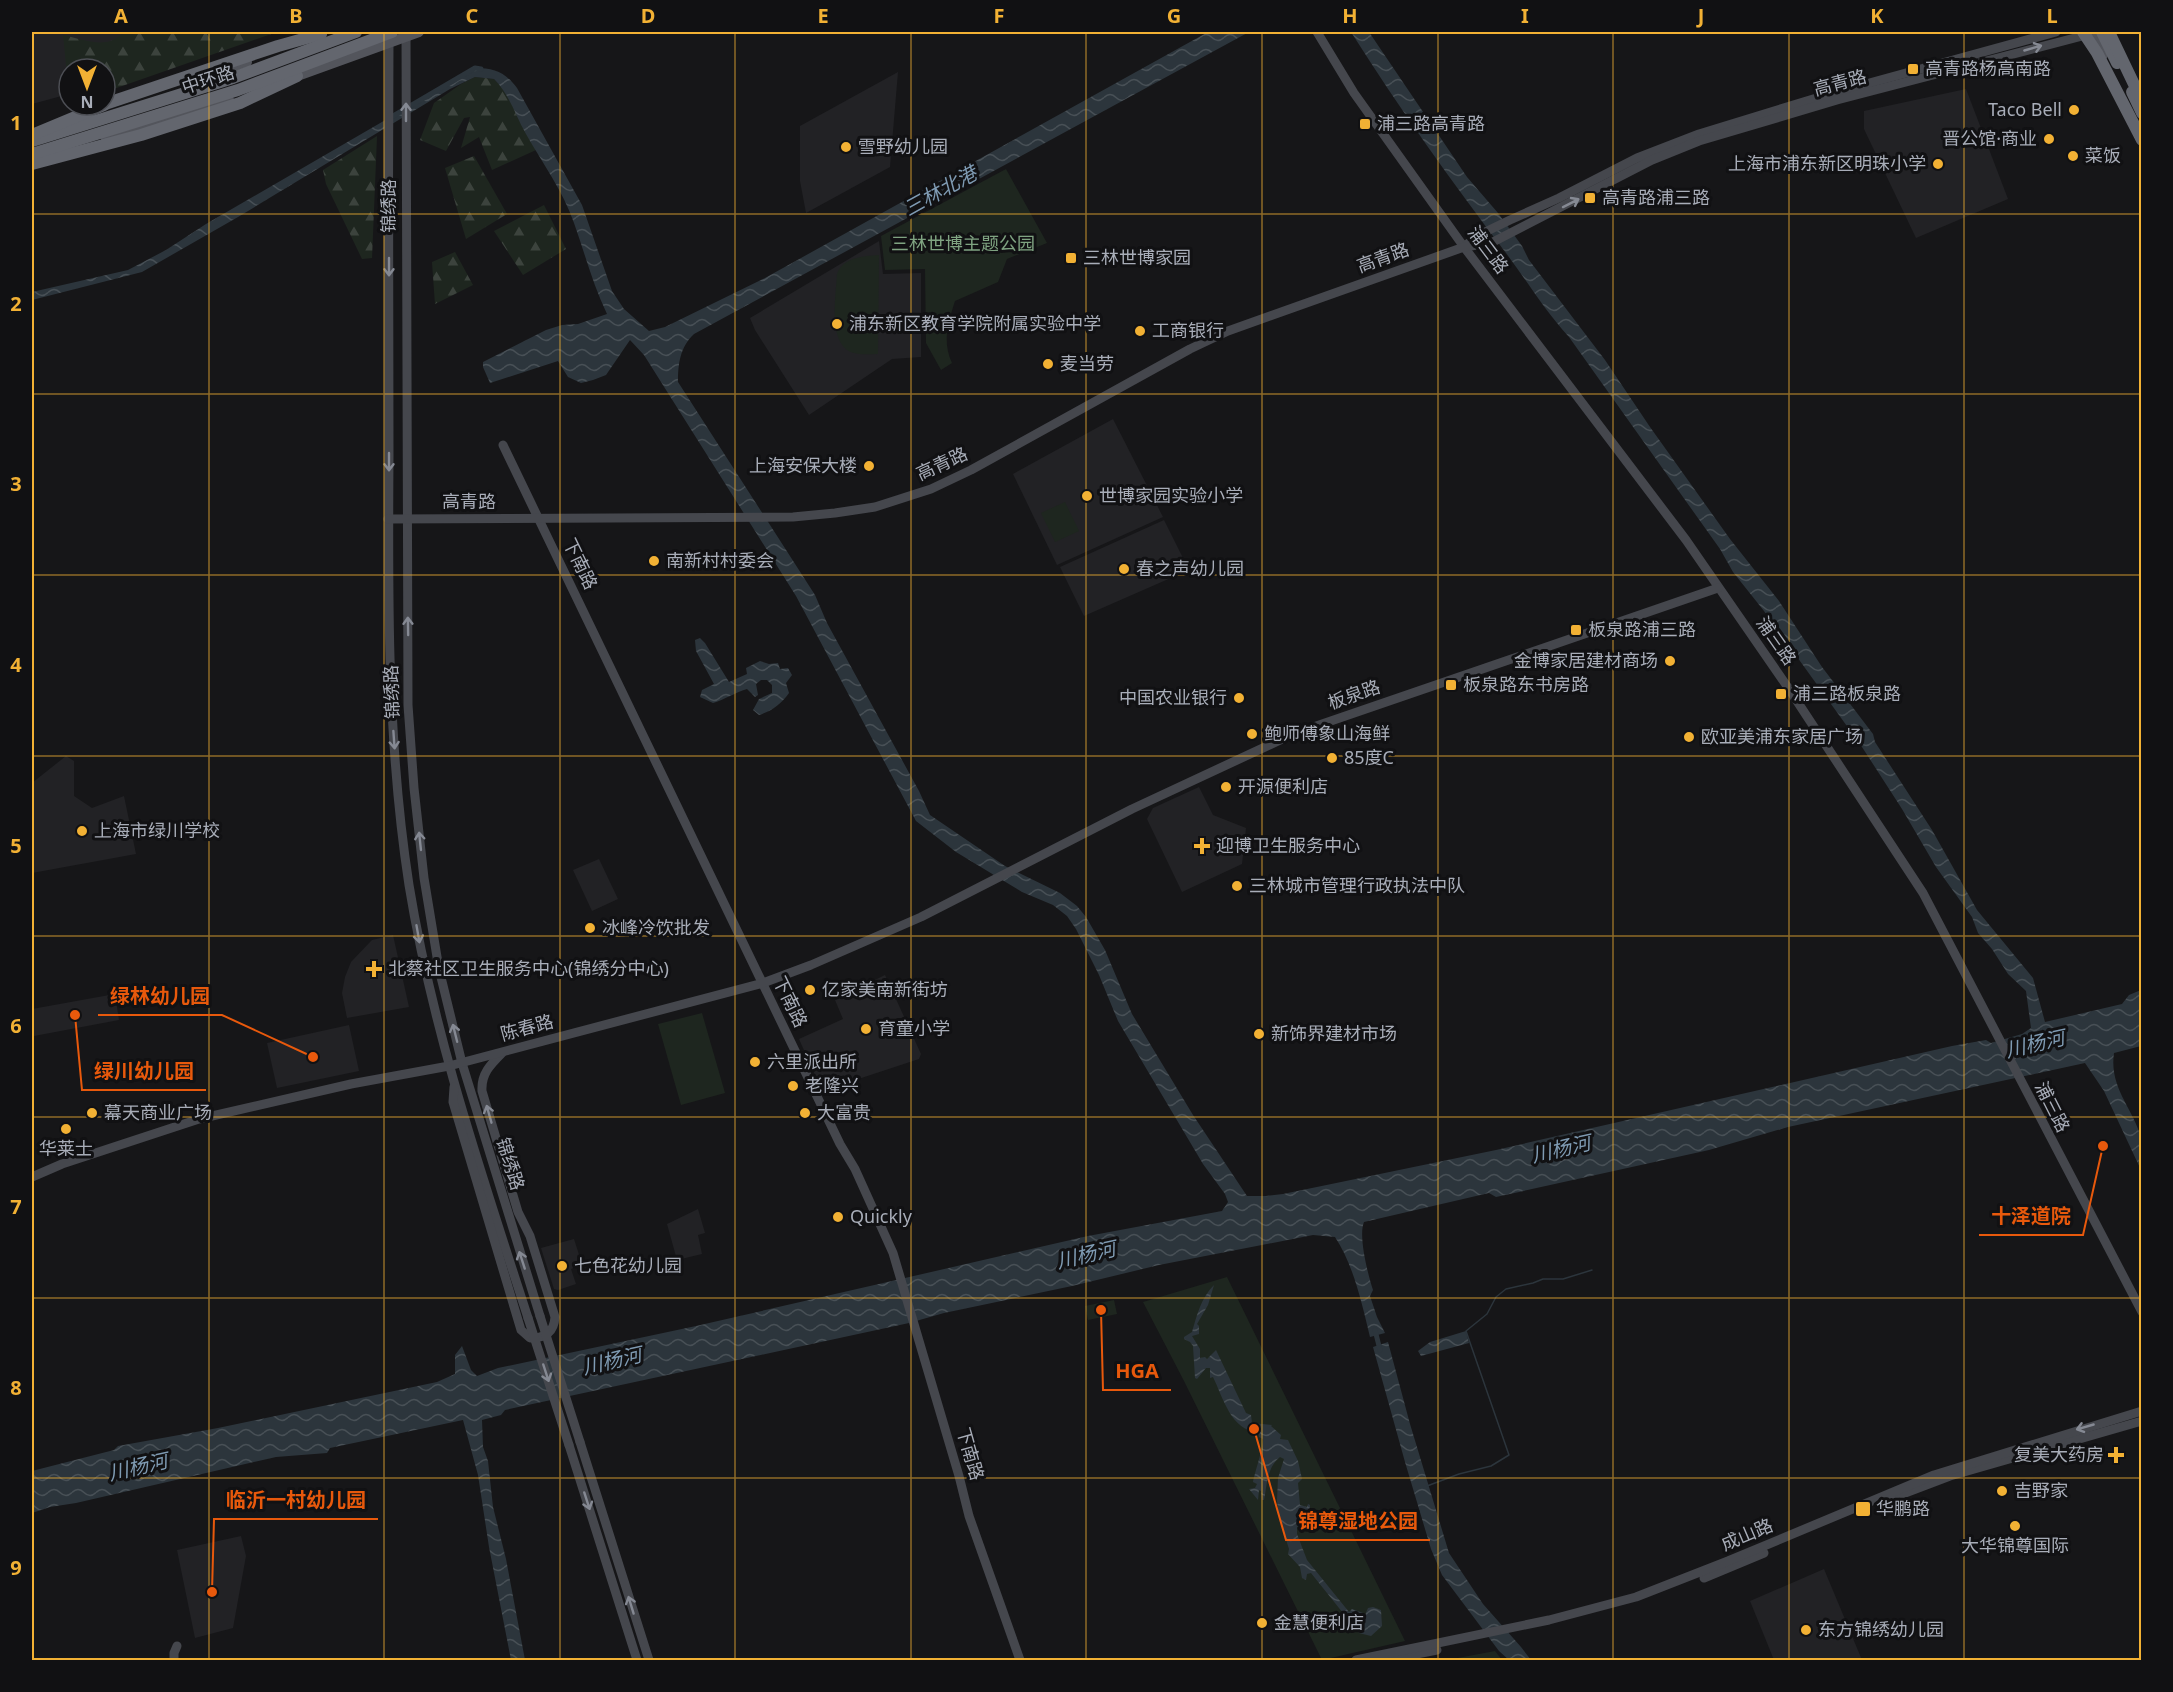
<svg xmlns="http://www.w3.org/2000/svg" width="2173" height="1692" font-family="'Noto Sans','Noto Sans SC',sans-serif">
<style>
.built{fill:#222225}
.forest{fill:url(#forest-firs)}
.park{fill:#1e261f}
.water{fill:url(#water-waves)}
.lines{fill:none;stroke-linecap:round;stroke-linejoin:round}
.stream{stroke:#2c353c;stroke-width:1.5}
.canal{stroke:#2c353c;stroke-width:5}
.secondary{stroke:#45474d;stroke-width:9}
.primary{stroke:#53555c;stroke-width:10}
.highway{stroke:#63666e;stroke-width:12}
.secondary-bridge{stroke:#45474d;stroke-width:9}
.highway-bridge{stroke:#63666e;stroke-width:12}
.oneway{stroke:#858993}
.grid{fill:none;stroke:#f2b134;stroke-width:1.5;stroke-opacity:0.55}
.poi-dot{fill:#f2b134;stroke:#111113;stroke-width:2}
.labels{text-anchor:middle;stroke-width:6;stroke-linejoin:round;paint-order:stroke}
.poi-label{font-size:18px;fill:#a8adb8;stroke:#111113;text-anchor:start}
.street-label{font-size:18px;fill:#a8adb8;stroke:#111113}
.park-label{font-size:18px;fill:#7fa381;stroke:#111113}
.water-label{font-size:20px;font-style:italic;fill:#7f9bb3;stroke:#111113}
.leader{fill:none;stroke:#e8590c;stroke-width:2}
.callout-dot{fill:#e8590c;stroke:#111113;stroke-width:2}
.callout-label{font-size:20px;text-anchor:middle;font-weight:bold;fill:#e8590c;stroke:#111113;stroke-width:6;stroke-linejoin:round;paint-order:stroke}
.neatline{fill:none;stroke:#f2b134;stroke-width:2}
.grid-label{font-size:20px;text-anchor:middle;font-weight:bold;fill:#f2b134}
</style>
<defs>
<pattern id="forest-firs" width="22" height="20" patternUnits="userSpaceOnUse" patternTransform="scale(1.5)"><rect width="22" height="20" fill="#1e261f"/><path d="M5 1l3.5 6h-7zM16 11l3.5 6h-7z" fill="#3c433d"/></pattern>
<pattern id="water-waves" width="16" height="10" patternUnits="userSpaceOnUse" patternTransform="scale(1.5)"><rect width="16" height="10" fill="#2c353c"/><path d="M0 5q4-4 8 0t8 0" fill="none" stroke="#485056"/></pattern>
</defs>
<rect width="100%" height="100%" fill="#161618"/>
<g class="built">
<path d="M32,32H264L105,69H69V94L32,104Z"/>
<path d="M898,72L890,167L806,213L800,181V126Z"/>
<path d="M1966,89L2008,199L1916,238L1864,129V111Z"/>
<path d="M879,241L883,274L921,273V357L892,359L809,415L755,330L750,318Z"/>
<path d="M1113,419L1163,517L1057,565L1013,474Z"/>
<path d="M1164,520L1189,570L1084,616L1060,567Z"/>
<path d="M66,756L74,761V796L92,808L124,796L136,854L32,873V783Z"/>
<path d="M1199,787L1213,815L1246,828L1242,864L1182,892L1147,819L1153,808Z"/>
<path d="M599,859L618,899L592,911L573,870Z"/>
<path d="M393,935L409,1007L347,1018L342,993L345,977L351,962L372,940Z"/>
<path d="M885,975L921,1054L919,1059L828,1089L820,1086L799,1039L843,1019L835,1000Z"/>
<path d="M115,994L119,1020L34,1036L32,1009Z"/>
<path d="M349,1025L359,1071L277,1088L267,1043Z"/>
<path d="M698,1209L705,1233L698,1235L702,1254L677,1260L667,1224Z"/>
<path d="M574,1239L582,1264L571,1269L576,1284L558,1290L554,1289L541,1248Z"/>
<path d="M241,1536L246,1556L233,1628L195,1638L177,1550Z"/>
<path d="M1824,1569L1862,1660H1774L1750,1601Z"/>
</g>
<g class="forest">
<path d="M123,32H277L105,92V69H69V95L63,35C83,39 108,51 123,32Z"/>
<path d="M475,77L494,79C514,98 521,126 536,150L492,170L479,137L461,148L470,117L464,118L446,151L420,140L434,103L461,84Z"/>
<path d="M377,136L372,258L362,259L326,184L323,170Z"/>
<path d="M474,156L507,214L466,239L445,168Z"/>
<path d="M544,205L566,249L523,275L494,231Z"/>
<path d="M455,252L473,285L435,304L432,262Z"/>
</g>
<g class="park">
<path d="M1006,169L1047,243L1007,259L998,282L955,301C948,323 942,341 952,363L941,370L926,343L925,269L885,270L881,236Z"/>
<path d="M879,255L878,354C870,354 861,355 854,353C827,346 836,295 837,274C843,257 864,256 879,255Z"/>
<path d="M1065,502L1079,531L1055,542L1041,513Z"/>
<path d="M702,1013L725,1093L681,1105L658,1024Z"/>
<path d="M1227,1277L1405,1641L1322,1660L1184,1381L1143,1302Z"/>
<path d="M1114,1300L1117,1314L1088,1320L1085,1306Z"/>
<path d="M1495,1651L1502,1660H1447Z"/>
</g>
<g class="water">
<path d="M1208,32H1249L694,334C680,347 678,364 678,382L815,595L827,623L919,791L930,815L1005,866L1060,893L1077,906L1086,917L1105,950L1132,1014L1193,1115L1247,1196H1266L1283,1194L1496,1150L1952,1046L1986,1040L1991,1043L2022,1034L2031,1028L2026,991L2008,974L1992,949L1978,933L1972,917L1936,867L1902,809L1862,747L1764,611L1733,572L1720,549L1569,337C1545,311 1527,281 1506,253C1451,181 1399,108 1351,32H1369L1467,177L1498,213L1522,246L1529,260L1605,360L1650,427L1730,539L1779,601L1822,667L1873,734L1875,742L1932,830L1977,910L2033,978L2045,1022L2122,1004L2129,995L2141,990V1046L2114,1053C2109,1087 2132,1107 2141,1137C2144,1147 2141,1160 2141,1170L2104,1091L2085,1063L1788,1127L1709,1150L1496,1197L1489,1193L1364,1222C1358,1236 1368,1275 1373,1290L1370,1296L1377,1317L1385,1333L1370,1337C1362,1304 1354,1266 1335,1237L1313,1235L1159,1265L1072,1286L944,1313L909,1323L505,1410L501,1415L482,1420L483,1447L488,1461L493,1507L506,1559L525,1660H511L489,1547L478,1475L463,1420L330,1448L327,1453L276,1457L76,1503L50,1507L32,1513V1471L114,1450L118,1446L218,1428L437,1382L455,1374V1355L462,1346L471,1370L477,1376L498,1368L696,1326L1088,1236L1222,1211L1228,1202L1225,1194L1203,1164L1118,1021L1099,975L1076,929L1067,916L1053,905L1022,892L956,852L916,821L796,596L644,355L630,340L606,375L593,380L581,383L568,377L558,361L490,383L483,367V362L546,330L562,325L578,324L607,314C593,285 585,254 574,223C563,191 543,164 526,134C515,115 510,95 494,79L475,77L450,89L238,217L142,272L32,300V292L128,270L166,250L206,224L475,68C494,68 505,72 517,88L582,205L612,291L624,309L649,331L665,327L765,278Z"/>
<path d="M700,638L705,643L729,682L747,674L746,668L760,661L769,664L778,663L780,669L788,668L792,675L786,683L789,693C781,704 772,711 759,715L753,710L759,699L772,693V685L767,680H761L756,684L758,695L755,697L747,689C734,693 726,699 713,703L700,697L702,690L714,684L696,651L695,640Z"/>
<path d="M1214,1285L1208,1305L1197,1324L1199,1326V1334L1192,1336L1200,1349V1358L1205,1357L1207,1359L1216,1350L1246,1413L1251,1415L1252,1423L1272,1425L1271,1426L1281,1435L1280,1439L1288,1440L1298,1461L1302,1479L1298,1483L1300,1505L1307,1507L1308,1504L1310,1505V1519L1297,1527V1534L1307,1560L1349,1612L1352,1609L1363,1613L1361,1619L1363,1620L1368,1608L1373,1607L1381,1610L1382,1626L1371,1636L1359,1633L1311,1573L1307,1574L1306,1580L1302,1578L1300,1567L1288,1554L1289,1549L1279,1517L1277,1501L1278,1478L1284,1459L1280,1457C1267,1467 1267,1485 1264,1500H1262L1261,1491L1259,1490L1258,1500L1249,1489L1255,1488L1257,1484L1253,1482C1255,1472 1264,1445 1263,1439L1259,1437L1258,1432C1231,1431 1223,1397 1213,1377L1210,1378V1368H1206L1197,1379L1195,1378L1193,1346L1190,1342L1184,1339V1337L1192,1332C1197,1315 1201,1298 1214,1285Z"/>
<path d="M1466,1331L1469,1343L1421,1356L1418,1351L1430,1342Z"/>
<path d="M1388,1342L1410,1424L1449,1553L1483,1604L1521,1647L1531,1660H1509L1499,1651L1442,1575L1431,1549L1405,1462L1373,1347Z"/>
</g>
<g class="lines">
<path class="stream" d="M1427,1486L1459,1474L1491,1466L1509,1455L1466,1331L1487,1314L1496,1297L1506,1289L1533,1283L1543,1279H1563L1592,1270"/>
<g class="canal">
<path d="M388,119L475,68L481,69"/>
<path d="M1375,1330L1380,1350"/>
</g>
<g class="secondary">
<path d="M406,32L408,705L414,788L424,878L439,969L462,1063L540,1316"/>
<path d="M1317,32L1354,93L1464,247L1686,540L1789,689L1923,893L2142,1312"/>
<path d="M389,39C388,178 389,317 389,456C388,598 387,743 409,885C433,1033 482,1175 528,1318"/>
<path d="M1466,245L1483,233L1510,220L1559,198L1637,158L1699,134L1833,93L2056,32"/>
<path d="M503,445L840,1144L855,1169L893,1253L959,1476L969,1516L1020,1660"/>
<path d="M388,519L793,517L835,513L875,507L931,489L971,470L1190,349L1228,331L1464,247L1491,243L1652,160L1699,141L1837,100L2090,34"/>
<path d="M454,1087L453,1102L521,1330L530,1338C544,1338 554,1333 555,1317L530,1236L518,1212L482,1091C481,1074 490,1065 502,1053"/>
<path d="M32,1177L62,1164L199,1119L351,1084L449,1066L763,983L811,965L921,917L1132,809L1293,734L1718,588"/>
<path d="M580,1442L649,1660"/>
<path d="M569,1445L637,1660"/>
<path d="M1892,1498L1950,1476L2142,1421"/>
<path d="M1704,1578L1764,1553"/>
<path d="M1391,1659L1437,1650"/>
<path d="M174,1660V1653L177,1646"/>
<path d="M1356,1660L1549,1620L1636,1597L1728,1561L1934,1475L2142,1411"/>
</g>
<g class="primary">
<path d="M2088,32L2093,33L2103,55"/>
<path d="M202,77L247,62"/>
<path d="M289,79L419,32"/>
<path d="M106,139L229,100"/>
</g>
<g class="highway">
<path d="M2102,32L2117,63"/>
<path d="M2132,92L2142,113"/>
<path d="M105,104L278,46L321,34"/>
<path d="M32,141L233,78L356,32"/>
<path d="M32,164L141,135L240,103L297,76"/>
</g>
<g class="secondary-bridge">
<path d="M540,1316L580,1442"/>
<path d="M528,1318L569,1445"/>
</g>
<g class="highway-bridge">
<path d="M2083,32L2097,53L2142,140"/>
<path d="M2109,32L2142,101"/>
<path d="M32,135L104,105"/>
<path d="M32,154L238,90L392,32"/>
</g>
</g>
<defs><path id="oneway-shaft" d="M-6 0H5M1.5-3L5.5 0L1.5 3" fill="none" stroke-width="1.6" stroke-linecap="round" stroke-linejoin="round" transform="scale(1.5)"/></defs>
<g class="oneway">
<use href="#oneway-shaft" transform="translate(2033 48) rotate(-16)"/>
<use href="#oneway-shaft" transform="translate(406 112) rotate(-90)"/>
<use href="#oneway-shaft" transform="translate(1571 203) rotate(-27)"/>
<use href="#oneway-shaft" transform="translate(389 267) rotate(90)"/>
<use href="#oneway-shaft" transform="translate(389 462) rotate(90)"/>
<use href="#oneway-shaft" transform="translate(408 626) rotate(-91)"/>
<use href="#oneway-shaft" transform="translate(394 740) rotate(86)"/>
<use href="#oneway-shaft" transform="translate(420 841) rotate(-96)"/>
<use href="#oneway-shaft" transform="translate(418 934) rotate(80)"/>
<use href="#oneway-shaft" transform="translate(455 1033) rotate(-104)"/>
<use href="#oneway-shaft" transform="translate(489 1114) rotate(-106)"/>
<use href="#oneway-shaft" transform="translate(522 1260) rotate(-108)"/>
<use href="#oneway-shaft" transform="translate(546 1373) rotate(72)"/>
<use href="#oneway-shaft" transform="translate(2085 1427) rotate(164)"/>
<use href="#oneway-shaft" transform="translate(587 1501) rotate(72)"/>
<use href="#oneway-shaft" transform="translate(631 1605) rotate(-107)"/>
</g>
<path class="grid" d="M209,32V1660M384,32V1660M560,32V1660M735,32V1660M911,32V1660M1086,32V1660M1262,32V1660M1438,32V1660M1613,32V1660M1789,32V1660M1964,32V1660M32,214H2142M32,394H2142M32,575H2142M32,756H2142M32,936H2142M32,1117H2142M32,1298H2142M32,1478H2142"/>
<g class="poi-dot">
<rect x="1907" y="63" width="12" height="12" rx="3"/>
<circle cx="2074" cy="110" r="6"/>
<rect x="1359" y="118" width="12" height="12" rx="3"/>
<circle cx="2049" cy="139" r="6"/>
<circle cx="846" cy="147" r="6"/>
<circle cx="2073" cy="156" r="6"/>
<circle cx="1938" cy="164" r="6"/>
<rect x="1584" y="192" width="12" height="12" rx="3"/>
<rect x="1065" y="252" width="12" height="12" rx="3"/>
<circle cx="837" cy="324" r="6"/>
<circle cx="1140" cy="331" r="6"/>
<circle cx="1048" cy="364" r="6"/>
<circle cx="869" cy="466" r="6"/>
<circle cx="1087" cy="496" r="6"/>
<circle cx="654" cy="561" r="6"/>
<circle cx="1124" cy="569" r="6"/>
<rect x="1570" y="624" width="12" height="12" rx="3"/>
<circle cx="1670" cy="661" r="6"/>
<rect x="1445" y="679" width="12" height="12" rx="3"/>
<rect x="1775" y="688" width="12" height="12" rx="3"/>
<circle cx="1239" cy="698" r="6"/>
<circle cx="1252" cy="734" r="6"/>
<circle cx="1689" cy="737" r="6"/>
<circle cx="1332" cy="758" r="6"/>
<circle cx="1226" cy="787" r="6"/>
<circle cx="82" cy="831" r="6"/>
<path d="M1199 837h6v6h6v6h-6v6h-6v-6h-6v-6h6z"/>
<circle cx="1237" cy="886" r="6"/>
<circle cx="590" cy="928" r="6"/>
<path d="M371 960h6v6h6v6h-6v6h-6v-6h-6v-6h6z"/>
<circle cx="810" cy="990" r="6"/>
<circle cx="866" cy="1029" r="6"/>
<circle cx="1259" cy="1034" r="6"/>
<circle cx="755" cy="1062" r="6"/>
<circle cx="793" cy="1086" r="6"/>
<circle cx="92" cy="1113" r="6"/>
<circle cx="805" cy="1113" r="6"/>
<circle cx="66" cy="1129" r="6"/>
<circle cx="838" cy="1217" r="6"/>
<circle cx="562" cy="1266" r="6"/>
<path d="M2113 1446h6v6h6v6h-6v6h-6v-6h-6v-6h6z"/>
<circle cx="2002" cy="1491" r="6"/>
<rect x="1855" y="1501" width="16" height="16" rx="3"/>
<circle cx="2015" cy="1526" r="6"/>
<circle cx="1262" cy="1623" r="6"/>
<circle cx="1806" cy="1630" r="6"/>
</g>
<g class="labels">
<g class="poi-label">
<text x="1925" y="75">高青路杨高南路</text>
<text x="2062" y="116" text-anchor="end">Taco Bell</text>
<text x="1377" y="130">浦三路高青路</text>
<text x="2037" y="145" text-anchor="end">晋公馆·商业</text>
<text x="858" y="153">雪野幼儿园</text>
<text x="2085" y="162">菜饭</text>
<text x="1926" y="170" text-anchor="end">上海市浦东新区明珠小学</text>
<text x="1602" y="204">高青路浦三路</text>
<text x="1083" y="264">三林世博家园</text>
<text x="849" y="330">浦东新区教育学院附属实验中学</text>
<text x="1152" y="337">工商银行</text>
<text x="1060" y="370">麦当劳</text>
<text x="857" y="472" text-anchor="end">上海安保大楼</text>
<text x="1099" y="502">世博家园实验小学</text>
<text x="666" y="567">南新村村委会</text>
<text x="1136" y="575">春之声幼儿园</text>
<text x="1588" y="636">板泉路浦三路</text>
<text x="1658" y="667" text-anchor="end">金博家居建材商场</text>
<text x="1463" y="691">板泉路东书房路</text>
<text x="1793" y="700">浦三路板泉路</text>
<text x="1227" y="704" text-anchor="end">中国农业银行</text>
<text x="1264" y="740">鲍师傅象山海鲜</text>
<text x="1701" y="743">欧亚美浦东家居广场</text>
<text x="1344" y="764">85度C</text>
<text x="1238" y="793">开源便利店</text>
<text x="94" y="837">上海市绿川学校</text>
<text x="1216" y="852">迎博卫生服务中心</text>
<text x="1249" y="892">三林城市管理行政执法中队</text>
<text x="602" y="934">冰峰冷饮批发</text>
<text x="388" y="975">北蔡社区卫生服务中心(锦绣分中心)</text>
<text x="822" y="996">亿家美南新街坊</text>
<text x="878" y="1035">育童小学</text>
<text x="1271" y="1040">新饰界建材市场</text>
<text x="767" y="1068">六里派出所</text>
<text x="805" y="1092">老隆兴</text>
<text x="104" y="1119">幕天商业广场</text>
<text x="817" y="1119">大富贵</text>
<text x="66" y="1155" text-anchor="middle">华莱士</text>
<text x="850" y="1223">Quickly</text>
<text x="574" y="1272">七色花幼儿园</text>
<text x="2104" y="1461" text-anchor="end">复美大药房</text>
<text x="2014" y="1497">吉野家</text>
<text x="1876" y="1515">华鹏路</text>
<text x="2015" y="1552" text-anchor="middle">大华锦尊国际</text>
<text x="1274" y="1629">金慧便利店</text>
<text x="1818" y="1636">东方锦绣幼儿园</text>
</g>
<g class="street-label">
<text transform="translate(208 80) rotate(-18)" y="6">中环路</text>
<text transform="translate(1840 83) rotate(-15)" y="6">高青路</text>
<text transform="translate(389 206) rotate(-90)" y="6">锦绣路</text>
<text transform="translate(1488 250) rotate(53)" y="6">浦三路</text>
<text transform="translate(1383 258) rotate(-20)" y="6">高青路</text>
<text transform="translate(942 464) rotate(-25)" y="6">高青路</text>
<text x="469" y="508">高青路</text>
<text transform="translate(580 564) rotate(64)" y="6">下南路</text>
<text transform="translate(1776 641) rotate(55)" y="6">浦三路</text>
<text transform="translate(392 692) rotate(-92)" y="6">锦绣路</text>
<text transform="translate(1354 695) rotate(-19)" y="6">板泉路</text>
<text transform="translate(790 1002) rotate(64)" y="6">下南路</text>
<text transform="translate(527 1028) rotate(-15)" y="6">陈春路</text>
<text transform="translate(2052 1107) rotate(63)" y="6">浦三路</text>
<text transform="translate(510 1164) rotate(73)" y="6">锦绣路</text>
<text transform="translate(970 1454) rotate(74)" y="6">下南路</text>
<text transform="translate(1747 1535) rotate(-23)" y="6">成山路</text>
</g>
<g class="park-label">
<text x="963" y="250">三林世博主题公园</text>
</g>
<g class="water-label">
<text transform="translate(940 191) rotate(-29)" y="7">三林北港</text>
<text transform="translate(2035 1044) rotate(-13)" y="7">川杨河</text>
<text transform="translate(1561 1149) rotate(-13)" y="7">川杨河</text>
<text transform="translate(1086 1255) rotate(-13)" y="7">川杨河</text>
<text transform="translate(612 1361) rotate(-13)" y="7">川杨河</text>
<text transform="translate(138 1467) rotate(-13)" y="7">川杨河</text>
</g>
</g>
<path class="leader" d="M313 1057L222 1015H98M75 1015L82 1090H206M2103 1146L2083 1235H1979M1101 1310L1103 1390H1171M212 1592L214 1519H378M1254 1429L1286 1540H1430"/>
<g class="callout-dot">
<circle cx="313" cy="1057" r="6"/>
<circle cx="75" cy="1015" r="6"/>
<circle cx="2103" cy="1146" r="6"/>
<circle cx="1101" cy="1310" r="6"/>
<circle cx="212" cy="1592" r="6"/>
<circle cx="1254" cy="1429" r="6"/>
</g>
<g class="callout-label">
<text x="160" y="1003">绿林幼儿园</text>
<text x="144" y="1078">绿川幼儿园</text>
<text x="2031" y="1223">十泽道院</text>
<text x="1137" y="1378">HGA</text>
<text x="296" y="1507">临沂一村幼儿园</text>
<text x="1358" y="1528">锦尊湿地公园</text>
</g>
<rect width="2173" height="1692" fill="none" stroke="#111113" stroke-width="66"/>
<g transform="translate(87 87) rotate(180)"><circle r="28" fill="#111113" stroke="#4d4f55" stroke-width="1.5"/>
<path d="M0-4.5L10 22L0 15L-10 22Z" fill="#f2b134"/>
<text y="-9" font-size="16" font-weight="bold" text-anchor="middle" fill="#a8adb8">N</text>
</g>
<rect x="33" y="33" width="2107" height="1626" class="neatline"/>
<g class="grid-label">
<text x="121" y="23">A</text>
<text x="296" y="23">B</text>
<text x="472" y="23">C</text>
<text x="648" y="23">D</text>
<text x="823" y="23">E</text>
<text x="999" y="23">F</text>
<text x="1174" y="23">G</text>
<text x="1350" y="23">H</text>
<text x="1525" y="23">I</text>
<text x="1701" y="23">J</text>
<text x="1877" y="23">K</text>
<text x="2052" y="23">L</text>
<text x="16" y="130">1</text>
<text x="16" y="311">2</text>
<text x="16" y="491">3</text>
<text x="16" y="672">4</text>
<text x="16" y="853">5</text>
<text x="16" y="1033">6</text>
<text x="16" y="1214">7</text>
<text x="16" y="1395">8</text>
<text x="16" y="1575">9</text>
</g>
</svg>
